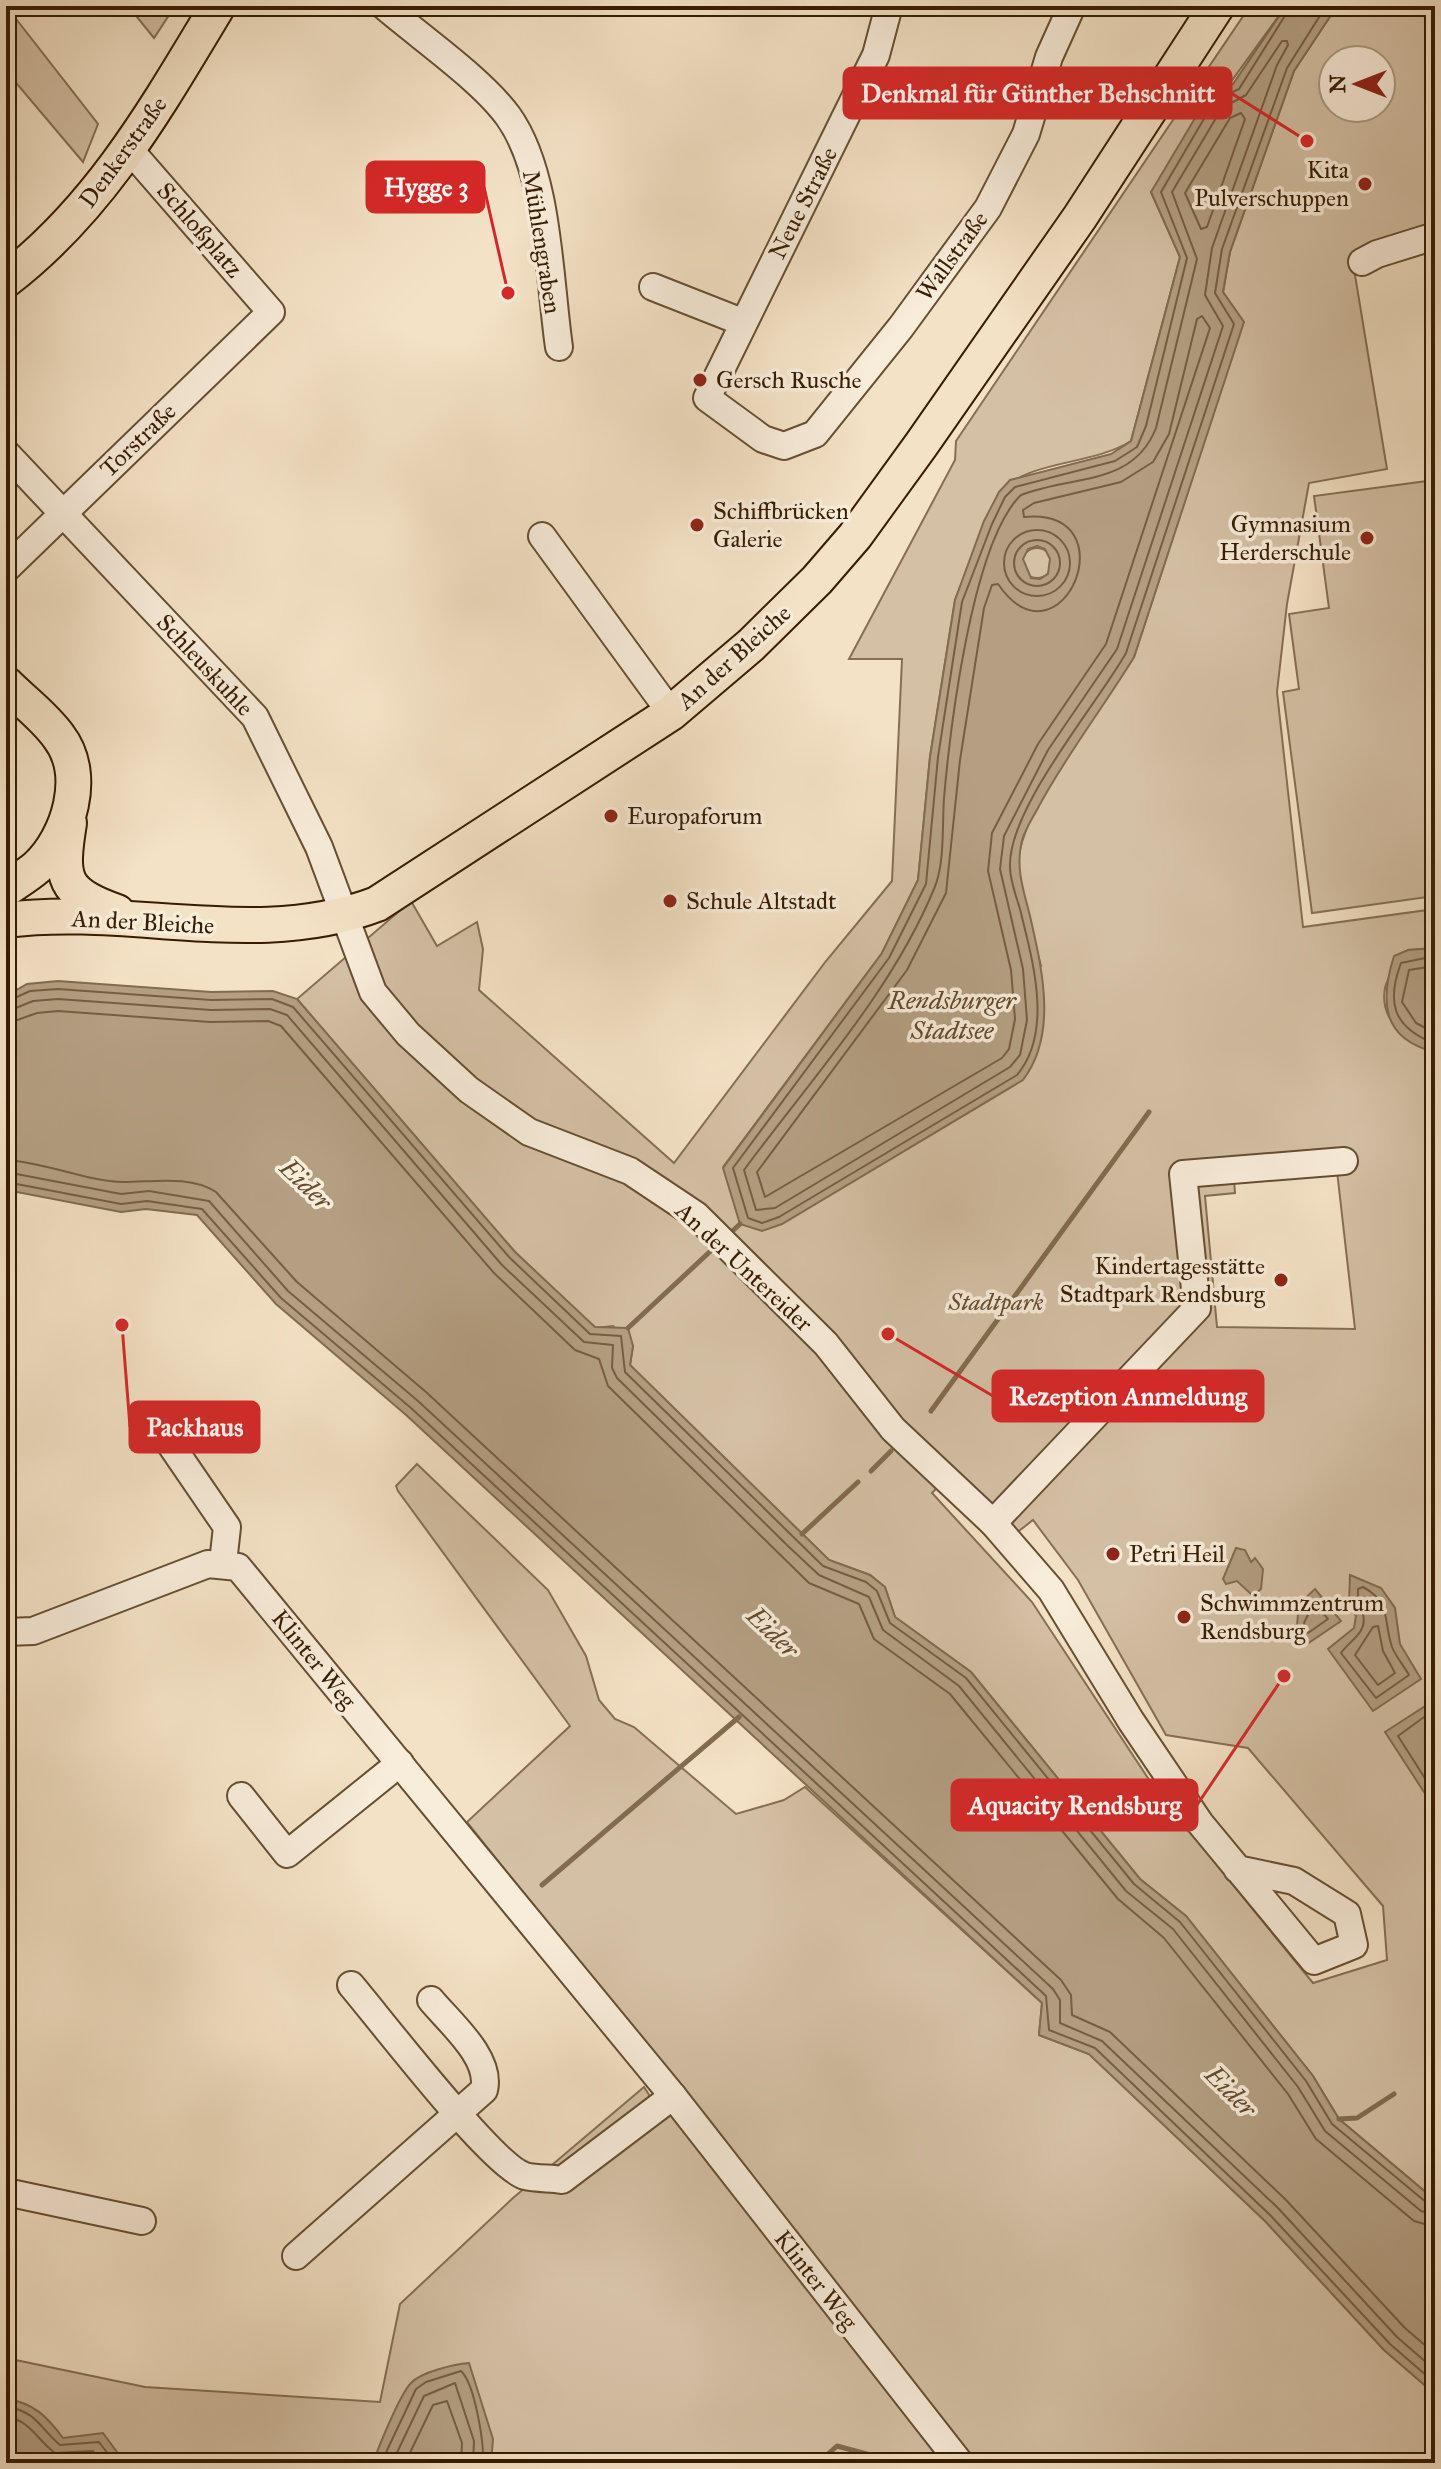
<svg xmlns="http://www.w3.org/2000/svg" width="1441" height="2469" font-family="'IM FELL Great Primer',serif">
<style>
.green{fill:#d4c0a5;stroke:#866e53;stroke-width:2;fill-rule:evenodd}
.water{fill:#b49f83;stroke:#826b4f;stroke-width:2;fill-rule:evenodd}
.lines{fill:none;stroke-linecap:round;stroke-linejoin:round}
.shore{stroke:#765e42;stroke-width:2}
.stream{stroke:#826b4f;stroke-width:5}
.minor-casing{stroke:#664e32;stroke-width:30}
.major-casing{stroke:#371c01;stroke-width:38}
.minor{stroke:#f8ecda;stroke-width:26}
.major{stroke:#f4e2c6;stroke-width:34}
.poi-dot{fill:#8f2418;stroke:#f8ecda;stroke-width:3}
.labels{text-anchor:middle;stroke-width:7;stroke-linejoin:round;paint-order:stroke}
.street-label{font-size:24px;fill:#371c01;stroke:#f8ecda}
.poi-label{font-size:24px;fill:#371c01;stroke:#f8ecda;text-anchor:start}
.park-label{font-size:24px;font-style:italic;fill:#664d32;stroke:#f8ecda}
.water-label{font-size:26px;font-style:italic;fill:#634a2e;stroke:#f8ecda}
.leader{fill:none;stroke:#d62828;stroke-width:3}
.callout-dot{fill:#d62828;stroke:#f8ecda;stroke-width:3}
.callout{fill:#d62828;stroke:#d62828;stroke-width:3}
.callout-label{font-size:26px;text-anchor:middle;font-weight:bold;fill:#fff}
</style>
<rect width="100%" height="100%" fill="#f4e2c6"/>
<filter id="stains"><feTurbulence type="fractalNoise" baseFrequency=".0025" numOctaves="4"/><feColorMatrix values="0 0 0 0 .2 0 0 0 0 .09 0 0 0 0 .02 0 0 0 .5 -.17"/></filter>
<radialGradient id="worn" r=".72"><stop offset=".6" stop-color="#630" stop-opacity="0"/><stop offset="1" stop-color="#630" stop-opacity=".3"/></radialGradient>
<g class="green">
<path d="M6,6L98,124L83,162L6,71Z"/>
<path d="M128,6H175L154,38Z"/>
<path d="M1250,6H1286L1151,192L1180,257L1131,441C1091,466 1032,459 999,492L955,600L930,757L918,880L882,953L723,1167L1041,966C1035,940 1017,889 1018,864C1021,805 1102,710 1134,657L1243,322L1223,292L1230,252L1294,71L1337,6H1435V233L1353,263L1387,469L1309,483L1287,604L1277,692L1303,927L1435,909V948L1408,950C1401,961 1387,976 1385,988C1379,1019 1407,1045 1435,1052V2200L1339,2119L1313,2076L1186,1916L1140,1879L971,1672L895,1617L885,1587L870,1575L829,1560L630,1365L633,1346L613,1326L595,1328L515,1252L297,999L411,901L437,946L477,922L483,949L479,990L674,1163L826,961L892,881L902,659H849L955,460L956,441ZM1333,60H1381V108H1333ZM1337,1171L1355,1329L1217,1327L1205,1196L1235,1193L1234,1179ZM951,1473L1015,1534L1033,1520L1078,1580L1166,1735L1248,1748L1383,1906L1387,1960L1313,1983L1224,1874L1172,1800L1165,1804L1032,1602L932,1493Z"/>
<path d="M1435,480V896L1312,913L1283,692L1299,689L1289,614L1329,608L1314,496Z"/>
<circle cx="1037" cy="563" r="15"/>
<path d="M417,1464L548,1590L586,1656L599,1700L615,1719L634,1727L736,1814L784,1800L805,1787L1042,2003L1039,2035L1089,2054L1265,2221L1384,2350L1435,2394V2463H6V2358L145,2387L380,2402L400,2304L513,2198L644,2087L662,2115L683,2092L467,1822L570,1726L398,1491L396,1486Z"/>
</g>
<g class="water">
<path d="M1286,6H1337L1294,71L1230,252L1223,292L1244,322L1134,657C1103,708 1067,754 1039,806C1033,818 1023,831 1021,845C1016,870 1024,892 1030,916C1042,969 1058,1034 1023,1080L782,1224L762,1231L740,1224L723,1168L882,953L918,880L930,757L955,600L984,521L999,492L1010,480L1111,454L1131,441L1180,257L1151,192L1210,93L1233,84ZM1037,546L1045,549L1050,559L1048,574L1040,579L1031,578L1023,559L1028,549Z"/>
<path d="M1435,948V1052C1381,1039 1380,1000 1394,956L1408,950Z"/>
<path d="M58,981L211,992L273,991L297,999L515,1252L595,1327L628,1328L633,1346L630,1365L829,1560L870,1575L885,1587L895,1617L971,1672L1140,1879L1186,1916L1313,2076L1339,2119L1435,2200V2394L1384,2350L1265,2221L1089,2054L1039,2035L1042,2003L405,1414L276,1304L197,1215L146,1209L121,1212L6,1190V996L27,984Z"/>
<path d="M1236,1548L1245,1550L1251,1562L1255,1558L1263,1569L1261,1589L1253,1596L1237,1581L1226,1584L1223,1579Z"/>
<path d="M1350,1575L1381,1588L1395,1608L1400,1644L1421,1679L1373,1711L1328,1649L1354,1628L1356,1616L1349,1604Z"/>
<path d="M1315,1589L1341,1621L1304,1646C1292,1626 1296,1604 1315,1589Z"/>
<path d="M1433,1701L1435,1703V1809L1385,1732Z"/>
<path d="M469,2363L493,2439L491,2463H373C379,2446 400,2394 411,2383C421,2372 455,2364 469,2363Z"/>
<path d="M6,2398C34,2404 46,2415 63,2438L103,2433L125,2463H6Z"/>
</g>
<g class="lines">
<g class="shore">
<path d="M1291,6L1239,89L1215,100L1161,192L1187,258L1146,426L1137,447L1115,461L1015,487L1005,497L992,524L962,602L938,757L926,884L889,958L733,1168L748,1218L762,1223L779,1217L1017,1075C1054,1031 1032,959 1020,909C1016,896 1010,880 1010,867C1008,808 1096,706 1126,653L1234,324L1215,293L1222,249L1287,68L1326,6"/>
<path d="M1282,41H1287L1288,45L1277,65L1212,248L1205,295L1223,326L1117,649L1048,750L1004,836L1000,869L1023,969L1027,1020L1020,1055L1010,1067L775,1208L756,1210L744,1170C810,1080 891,993 934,889C945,864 942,826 944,798C950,729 972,542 1021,495C1071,475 1133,487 1156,428L1197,259L1172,192L1222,108L1246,95Z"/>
<path d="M1241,113L1245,119L1207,227L1201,229L1185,193L1230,118Z"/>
<path d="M1202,316L1210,328L1106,644L1038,744L992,833L988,871L1011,970L1015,1019L1009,1049L1002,1058L765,1197L757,1172L907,970L946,893L960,760L984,608L992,585L998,584C1061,675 1132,507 1024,517L1023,510L1034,503L1121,482L1153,462L1169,434L1197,319Z"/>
<circle cx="1037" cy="563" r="33"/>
<circle cx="1037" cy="563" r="23"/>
<path d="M1435,956L1401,963C1386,1003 1393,1027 1435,1044"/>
<path d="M1435,966L1409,970L1402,1002L1416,1023L1435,1033"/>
<path d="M6,1002L30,991L58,989L211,1000L272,999L293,1007L510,1258L590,1334L621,1336L625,1372L823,1566L866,1582L877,1591L890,1623L966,1678L1134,1884L1180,1922L1306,2081L1332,2124L1427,2203L1435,2205"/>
<path d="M6,1012L33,1001L58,999L211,1010L270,1009L287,1015L502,1265L584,1342L613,1345L612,1368L617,1378L789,1547L819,1575L869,1597L883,1630L959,1686L1126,1891L1173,1929L1298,2087L1325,2131L1421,2211L1435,2215"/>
<path d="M6,1024L37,1013L58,1011L210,1022L268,1021L281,1026L494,1273L575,1350L599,1359L608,1386L809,1583L859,1604L874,1639L950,1694L1118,1899L1164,1938L1288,2094L1316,2139L1414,2221L1435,2227"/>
<path d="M6,1160C45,1162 84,1181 124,1182C152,1182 191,1175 216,1192L297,1282L426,1392L1061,1980L1071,1995L1072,2015L1110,2032L1286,2200L1405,2328L1435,2354"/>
<path d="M6,1172L121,1194L149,1191L209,1201L288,1291L418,1401L1053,1989L1060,2000V2023L1102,2041L1278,2208L1397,2337L1435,2370"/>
<path d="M6,1182L121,1204L147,1201L202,1209L281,1298L411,1408L1046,1996L1049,2030L1095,2048L1270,2215L1390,2344L1435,2383"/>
<path d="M1363,1587C1392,1603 1383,1621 1392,1647C1396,1657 1404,1666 1409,1675L1376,1698L1341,1653C1349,1641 1368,1633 1363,1614C1361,1604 1357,1601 1358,1589Z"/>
<path d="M1314,1602L1328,1619L1308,1633L1304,1623Z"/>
<path d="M1378,1626L1383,1651L1395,1673L1378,1685L1355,1655L1373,1627Z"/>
<path d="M1435,1709L1398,1736L1435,1794"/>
<path d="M6,2406C38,2413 38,2426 60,2445L99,2442L115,2463"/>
<path d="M6,2416C32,2422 36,2439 55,2453L93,2451L103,2463"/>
<path d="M381,2463L416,2389L426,2382L461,2371C475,2384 484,2443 483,2463"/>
<path d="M392,2463L424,2396L455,2383L474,2441L473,2463"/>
<path d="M405,2463L433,2405L447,2401L462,2443L461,2463"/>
</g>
<g class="stream">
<path d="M726,1237L740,1224"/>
<path d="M628,1328L716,1246"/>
<path d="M931,1411L1149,1112"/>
<path d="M871,1471L891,1451"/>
<path d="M802,1534L858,1482"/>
<path d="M542,1885L739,1717"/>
<path d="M1339,2119L1357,2118L1394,2094"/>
<path d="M818,2463L837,2446L900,2463"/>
</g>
<g class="minor-casing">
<g id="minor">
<path d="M384,6C420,37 481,79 508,116C549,173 549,278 559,347"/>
<path d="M889,6L876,55L707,398L763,439L784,446L815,434L901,327L988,208L1026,134L1049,57L1072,6"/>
<path d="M1362,262L1377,254L1435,236"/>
<path d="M653,287L742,322"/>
<path d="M6,453L255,717L319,847L373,992L408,1034L469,1090L529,1132L630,1171L696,1215L826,1344L893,1429L993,1523L1051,1590L1131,1721L1200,1823L1314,1961L1354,1945L1347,1914L1294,1881L1237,1869"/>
<path d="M542,536L671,713"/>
<path d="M6,569L271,312L129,149"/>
<path d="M162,1432L227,1527L223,1563"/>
<path d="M993,1523L1197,1308L1183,1174L1344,1161"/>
<path d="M6,1632L33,1631L208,1564L238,1567L673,2096L960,2463"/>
<path d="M241,1796L287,1854L400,1763"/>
<path d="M351,1985C380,2019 493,2167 525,2176C537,2179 551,2178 562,2180L673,2096"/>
<path d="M6,2192L142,2221"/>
<path d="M296,2256L484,2090C492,2058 450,2023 431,2000"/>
</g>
</g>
<g class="major-casing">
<g id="major">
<path d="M6,280C101,207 157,107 218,6"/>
<path d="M6,684C23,701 45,717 59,737C88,775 69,837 37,867C28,875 16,882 6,889"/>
<path d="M69,823C60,879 62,893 117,912"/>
<path d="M6,920C131,904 257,950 377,904L671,713L751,645L817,580L855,536L921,445L1080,217L1217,6"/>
</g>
</g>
<use href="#minor" class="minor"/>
<use href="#major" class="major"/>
</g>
<g class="poi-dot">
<circle cx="1365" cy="184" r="8"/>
<circle cx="700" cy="380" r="8"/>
<circle cx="697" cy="525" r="8"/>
<circle cx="1367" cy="538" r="8"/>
<circle cx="611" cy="816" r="8"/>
<circle cx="670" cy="901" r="8"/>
<circle cx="1281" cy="1280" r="8"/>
<circle cx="1113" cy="1554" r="8"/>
<circle cx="1184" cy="1617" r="8"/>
</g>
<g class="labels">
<g class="street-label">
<text transform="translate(123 152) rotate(-54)" y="8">Denkerstraße</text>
<text transform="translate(803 203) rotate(-63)" y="8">Neue Straße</text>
<text transform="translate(200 230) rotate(49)" y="8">Schloßplatz</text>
<text transform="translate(542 242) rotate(81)" y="8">Mühlengraben</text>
<text transform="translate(952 256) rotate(-54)" y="8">Wallstraße</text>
<text transform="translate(138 440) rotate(-44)" y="8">Torstraße</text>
<text transform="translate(734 657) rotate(-42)" y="8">An der Bleiche</text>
<text transform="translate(205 665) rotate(47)" y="8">Schleuskuhle</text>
<text transform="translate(143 922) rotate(3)" y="8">An der Bleiche</text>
<text transform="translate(744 1267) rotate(43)" y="8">An der Untereider</text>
<text transform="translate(314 1659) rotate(51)" y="8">Klinter Weg</text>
<text transform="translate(816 2280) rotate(52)" y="8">Klinter Weg</text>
</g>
<g class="poi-label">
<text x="1349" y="178" text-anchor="end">Kita<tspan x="1349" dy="28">Pulverschuppen</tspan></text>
<text x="716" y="388">Gersch Rusche</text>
<text x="713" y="519">Schiffbrücken<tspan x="713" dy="28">Galerie</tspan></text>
<text x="1351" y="532" text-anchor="end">Gymnasium<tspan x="1351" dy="28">Herderschule</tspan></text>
<text x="627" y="824">Europaforum</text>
<text x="686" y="909">Schule Altstadt</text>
<text x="1265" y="1274" text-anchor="end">Kindertagesstätte<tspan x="1265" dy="28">Stadtpark Rendsburg</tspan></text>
<text x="1129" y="1562">Petri Heil</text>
<text x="1200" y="1611">Schwimmzentrum<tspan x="1200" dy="28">Rendsburg</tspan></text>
</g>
<g class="park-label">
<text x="996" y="1310">Stadtpark</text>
</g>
<g class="water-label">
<text x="952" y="1009">Rendsburger<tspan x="952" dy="30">Stadtsee</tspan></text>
<text transform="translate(306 1184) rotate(44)" y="9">Eider</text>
<text transform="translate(773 1632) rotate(44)" y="9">Eider</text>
<text transform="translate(1231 2091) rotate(45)" y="9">Eider</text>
</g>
</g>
<path class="leader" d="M1307 141L1231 93M508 293L484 187M888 1334L993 1396M122 1325L130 1427M1284 1676L1197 1805"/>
<g class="callout-dot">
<circle cx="1307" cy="141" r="8"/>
<circle cx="508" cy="293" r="8"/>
<circle cx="888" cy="1334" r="8"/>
<circle cx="122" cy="1325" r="8"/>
<circle cx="1284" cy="1676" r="8"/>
</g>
<g class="callout">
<rect x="844" y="68" width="387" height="50" rx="8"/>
<rect x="367" y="162" width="117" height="50" rx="8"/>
<rect x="993" y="1371" width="270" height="50" rx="8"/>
<rect x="130" y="1402" width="129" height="50" rx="8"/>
<rect x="952" y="1780" width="245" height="50" rx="8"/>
</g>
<g class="callout-label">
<text x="1038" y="102">Denkmal für Günther Behschnitt</text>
<text x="426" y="196">Hygge 3</text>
<text x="1128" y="1405">Rezeption Anmeldung</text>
<text x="195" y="1436">Packhaus</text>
<text x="1075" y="1814">Aquacity Rendsburg</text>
</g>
<rect width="1441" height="2469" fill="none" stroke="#f4e2c6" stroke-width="32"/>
<rect x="8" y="8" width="1425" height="2453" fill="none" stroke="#371c01" stroke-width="4"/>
<rect x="16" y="16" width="1409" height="2437" fill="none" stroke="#371c01" stroke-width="2"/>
<g transform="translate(1357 84) rotate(270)"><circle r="38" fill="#f8ecda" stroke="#ab9983" stroke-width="2"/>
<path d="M0-6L14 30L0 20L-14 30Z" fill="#8f2418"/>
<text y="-12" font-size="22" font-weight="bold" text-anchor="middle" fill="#371c01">N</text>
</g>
<rect width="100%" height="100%" filter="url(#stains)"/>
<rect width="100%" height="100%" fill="url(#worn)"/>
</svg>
